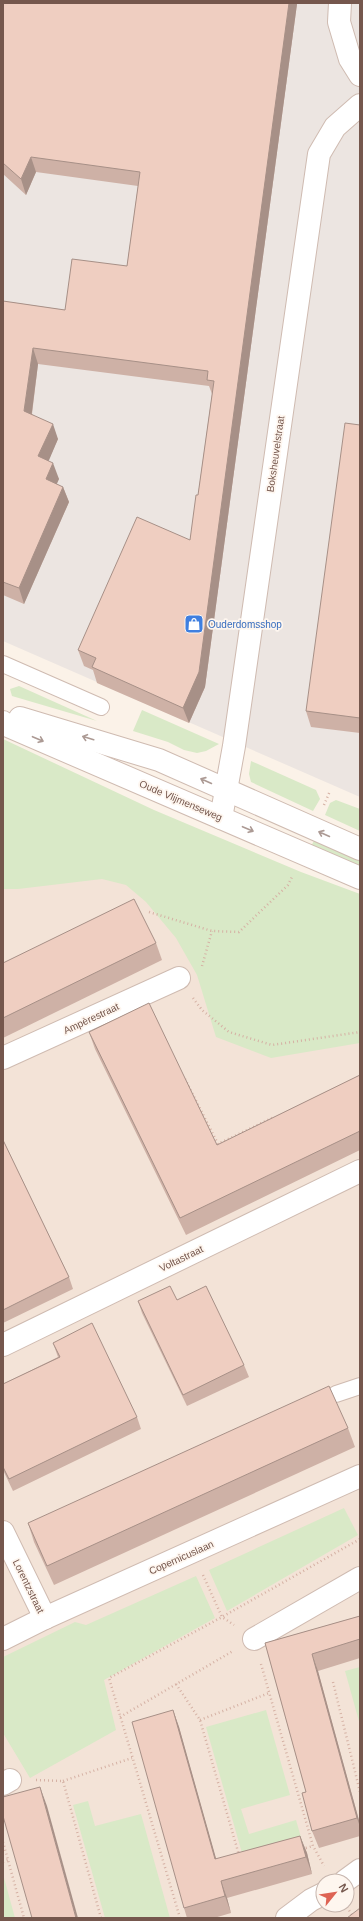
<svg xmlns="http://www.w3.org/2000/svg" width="363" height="1921" font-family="Helvetica,sans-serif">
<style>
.residential{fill:#f3e3d7;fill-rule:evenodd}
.industrial{fill:#ece5e1}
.green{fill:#d9e9c7}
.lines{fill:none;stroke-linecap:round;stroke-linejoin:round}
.service-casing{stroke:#cfbbb1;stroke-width:18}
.minor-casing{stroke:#cfbbb1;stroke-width:24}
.tertiary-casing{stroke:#cfbbb1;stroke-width:24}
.path{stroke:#d5b1a4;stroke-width:2.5;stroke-dasharray:1 3;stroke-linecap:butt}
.service{stroke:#fff;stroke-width:16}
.minor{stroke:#fff;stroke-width:22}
.tertiary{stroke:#fff;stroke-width:22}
.wall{fill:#ceb1a6}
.shaded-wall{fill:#a79087}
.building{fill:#efcec1;stroke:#a79087}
.oneway{stroke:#ac9a94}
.labels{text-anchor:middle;stroke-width:3.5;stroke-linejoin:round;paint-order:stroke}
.street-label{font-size:10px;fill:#75574d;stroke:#fef6ef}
.shop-label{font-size:10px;fill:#366cbe;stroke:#fef6ef;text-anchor:start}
</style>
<rect width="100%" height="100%" fill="#fbf2e8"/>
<path class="residential" d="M3,787L360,939V1918H3ZM323,1881H347V1905H323Z"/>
<path class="industrial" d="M3,3H360V797L3,641Z"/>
<g class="green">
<path d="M19,686L97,721L12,696L10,689Z"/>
<path d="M142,710L219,744L206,751L197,753L184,750L168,742L133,731Z"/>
<path d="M3,739L154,810L301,872L360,894V1043L271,1058L216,1037L197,975L176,938L146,902L126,885L102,879L18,889H3Z"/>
<path d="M251,761L316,790L320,799L313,811L251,782L249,774Z"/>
<path d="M336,800L360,809V831L325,815L330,803Z"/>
<path d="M315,839L360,858V871L310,848Z"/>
<path d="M344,1508L358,1535L227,1611L209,1570Z"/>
<path d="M196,1576L215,1618L104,1680L116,1730L30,1778L3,1733V1657L75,1622L86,1625Z"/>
<path d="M360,1667V1725L345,1671Z"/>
<path d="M266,1710L290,1795L241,1809L249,1834L296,1820L303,1844L244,1860L206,1727Z"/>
<path d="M88,1801L95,1826L141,1814L170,1918H105L73,1805Z"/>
<path d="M3,1874L15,1918H3Z"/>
</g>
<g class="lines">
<g class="service-casing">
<g id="service">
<path d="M3,664L101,707"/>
<path d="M336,1394L360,1386"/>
</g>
</g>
<g class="minor-casing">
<g id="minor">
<path d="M340,3L339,22L350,59L360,75"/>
<path d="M221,818L234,746L319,154L335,127L360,105"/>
<path d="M3,1058L179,978"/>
<path d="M3,1345L360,1171"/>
<path d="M3,1532L45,1618"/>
<path d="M3,1639L45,1618L360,1476"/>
<path d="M254,1639L360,1578"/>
<path d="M3,1784L10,1780"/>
<path d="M345,1881L360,1870"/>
<path d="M287,1918L311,1900L323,1894"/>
</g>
</g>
<g class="tertiary-casing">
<g id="tertiary">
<path d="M20,718L159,760L360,849"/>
<path d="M3,722L8,726L360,878"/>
</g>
</g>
<g class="path">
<path d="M324,805L330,791"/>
<path d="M149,912L212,931L239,932L288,885L292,877"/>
<path d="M202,966L212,931"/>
<path d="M193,998L202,1010L229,1032L272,1045L360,1032"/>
<path d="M185,1079L218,1144L272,1118"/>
<path d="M203,1575L222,1617L234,1625"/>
<path d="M261,1664L313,1846L324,1866"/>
<path d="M333,1682L360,1792"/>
<path d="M176,1684L200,1720L239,1855"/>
<path d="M120,1717L233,1651"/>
<path d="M200,1720L269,1693"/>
<path d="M36,1780L63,1781L101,1918"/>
<path d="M63,1781L132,1758"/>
<path d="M3,1842L24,1918"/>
<path d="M302,1849L313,1846"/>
<path d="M3,1862L8,1860"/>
<path d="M347,1907L354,1918"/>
<path d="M180,1918L109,1678L222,1617L360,1539"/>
</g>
<use href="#service" class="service"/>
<use href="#minor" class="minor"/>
<use href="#tertiary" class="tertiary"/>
</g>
<g class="wall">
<path d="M3,3H296L297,4L205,687L189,723L97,683L93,670L84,666L78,650L190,540L198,495L212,394L209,386L38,364L32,414L58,439L48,461L59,479L56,484L63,487L69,502L24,604L3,595V301L65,310L127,266L138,186L36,172L26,195L3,174Z"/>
<path d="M360,425V733L311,727L306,711Z"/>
<path d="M156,943L162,960L3,1038V963Z"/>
<path d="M89,1032L217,1145L360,1075V1150L186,1235L95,1049Z"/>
<path d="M3,1140L69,1277L73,1289L3,1323Z"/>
<path d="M177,1300L244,1365L249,1377L187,1406L142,1313L138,1301Z"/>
<path d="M53,1343L137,1417L141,1429L13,1491L3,1470V1384L58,1357Z"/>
<path d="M348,1428L355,1447L54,1585L34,1542L28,1523Z"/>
<path d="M360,1616V1658L318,1671L360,1824V1836L319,1848L312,1831L306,1792L265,1643Z"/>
<path d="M173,1710L179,1727L216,1859L300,1836L307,1853L312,1874L227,1898L231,1913L214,1918H187L184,1908Z"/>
</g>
<g class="shaded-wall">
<path d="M289,3H296L297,4L205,687L189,723L183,708Z"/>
<path d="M31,157L36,172L26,195L21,179Z"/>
<path d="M33,348L38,364L30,427L24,411Z"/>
<path d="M53,424L58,439L44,472L38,456Z"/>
<path d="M53,463L59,479L52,495L46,479Z"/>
<path d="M63,487L69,502L24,604L19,588Z"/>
<path d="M312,1654L318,1671L360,1824V1827L357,1818Z"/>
<path d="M173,1710L179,1727L221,1876L215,1859Z"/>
<path d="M40,1787L47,1806L78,1918H76Z"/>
<path d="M300,1836L307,1853L312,1874L306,1857Z"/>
<path d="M221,1881L227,1898L231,1913L225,1896Z"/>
</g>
<g class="building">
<path d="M3,3H289L199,672L183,708L92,667L96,658L78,650L137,517L190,540L196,495H198L214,381L207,380L208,371L33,348L24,411L53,424L38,456L53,463L46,479L63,487L19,588L3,582V301L65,310L72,259L127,266L140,172L31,157L21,179L3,163Z"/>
<path d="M345,423L360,425V718L306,711Z"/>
<path d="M134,899L156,943L3,1018V963Z"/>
<path d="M149,1003L217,1145L360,1075V1131L180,1218L89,1032Z"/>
<path d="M3,1140L69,1277L3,1310Z"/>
<path d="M170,1286L177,1300L206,1286L244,1365L183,1395L138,1301Z"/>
<path d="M92,1323L137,1417L9,1479L3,1467V1384L60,1357L53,1343Z"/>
<path d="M329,1386L348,1428L47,1566L28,1523Z"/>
<path d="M360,1616V1639L312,1654L357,1818L312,1831L302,1793L306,1792L265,1643Z"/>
<path d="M173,1710L215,1859L300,1836L306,1857L221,1881L225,1896L184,1908L132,1722Z"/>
<path d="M40,1787L76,1918H32L3,1816V1797Z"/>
<path d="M360,1908V1918H347Z"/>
</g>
<defs><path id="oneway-shaft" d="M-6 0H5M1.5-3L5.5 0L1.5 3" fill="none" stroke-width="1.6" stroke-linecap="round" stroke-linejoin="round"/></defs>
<g class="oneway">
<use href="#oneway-shaft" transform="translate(88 738) rotate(-163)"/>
<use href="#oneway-shaft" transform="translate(38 739) rotate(23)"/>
<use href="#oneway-shaft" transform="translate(206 781) rotate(-156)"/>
<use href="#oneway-shaft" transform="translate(248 829) rotate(23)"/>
<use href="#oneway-shaft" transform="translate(324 834) rotate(-156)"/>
</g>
<defs>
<g id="shop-square" transform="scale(1)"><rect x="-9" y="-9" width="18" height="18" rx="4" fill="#3f7fe0" stroke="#fef6ef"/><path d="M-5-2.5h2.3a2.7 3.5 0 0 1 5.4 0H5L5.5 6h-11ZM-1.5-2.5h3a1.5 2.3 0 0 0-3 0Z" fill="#fff"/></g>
</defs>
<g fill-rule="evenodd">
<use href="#shop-square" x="194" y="624"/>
</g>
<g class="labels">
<g class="street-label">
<text transform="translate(275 454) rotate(-82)" y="4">Boksheuvelstraat</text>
<text transform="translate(181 800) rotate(23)" y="4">Oude Vlijmenseweg</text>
<text transform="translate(91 1018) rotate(-25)" y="4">Ampèrestraat</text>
<text transform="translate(181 1258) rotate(-26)" y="4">Voltastraat</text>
<text transform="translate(181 1557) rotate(-24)" y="4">Copernicuslaan</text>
<text transform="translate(29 1586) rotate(64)" y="4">Lorentzstraat</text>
</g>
<g class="shop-label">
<text x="208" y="628">Ouderdomsshop</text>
</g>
</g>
<rect width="363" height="1921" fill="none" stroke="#75574d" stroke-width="8"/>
<g transform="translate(335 1893) rotate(60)"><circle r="19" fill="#fef6ef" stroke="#c7b6ae"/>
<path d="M0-3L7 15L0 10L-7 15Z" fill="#de6354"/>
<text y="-6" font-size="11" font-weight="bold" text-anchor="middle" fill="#75574d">N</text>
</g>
</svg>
